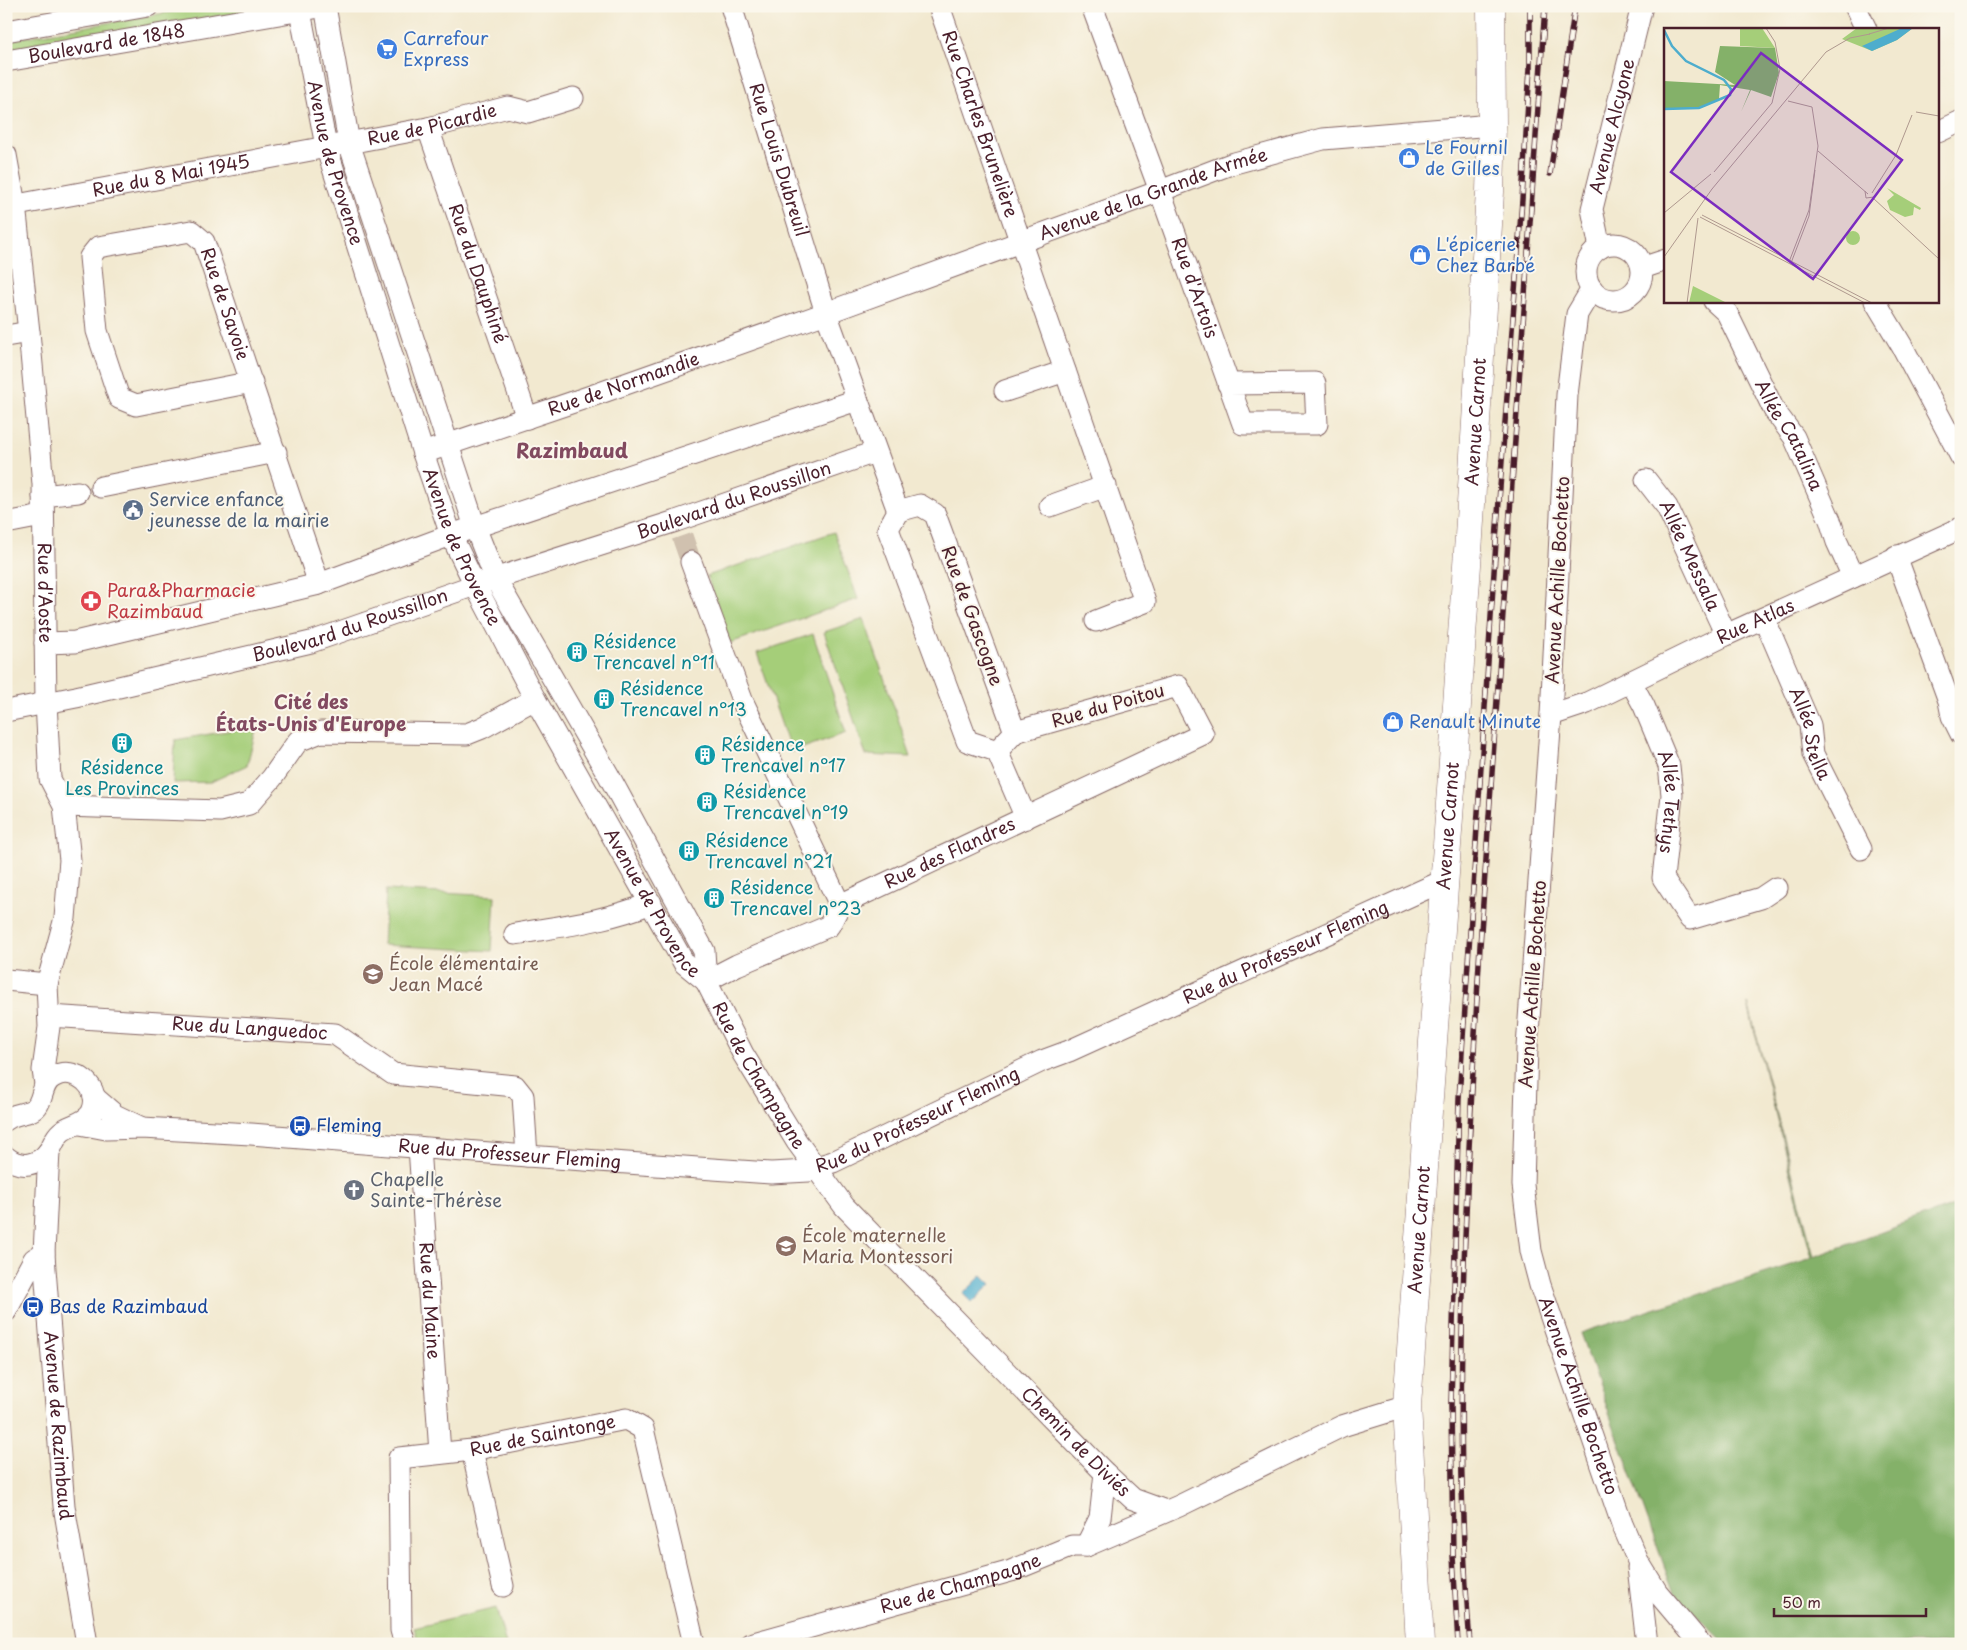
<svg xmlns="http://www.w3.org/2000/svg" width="1967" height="1650" font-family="'Playpen Sans',sans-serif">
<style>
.green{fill:#a5ce79;stroke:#787652}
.forest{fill:#84b169;stroke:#67684a}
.water{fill:#4eadcd;stroke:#4c667c}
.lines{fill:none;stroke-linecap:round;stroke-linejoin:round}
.minor-tunnel{stroke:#d0c1af;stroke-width:21;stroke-dasharray:21 11;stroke-linecap:butt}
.minor-casing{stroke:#856665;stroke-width:23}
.major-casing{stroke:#856665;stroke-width:29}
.minor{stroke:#fff;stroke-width:21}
.major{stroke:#fff;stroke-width:28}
.rail-casing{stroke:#4a1f2b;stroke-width:5.5}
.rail{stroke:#fbf7ec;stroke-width:4;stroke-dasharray:11;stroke-linecap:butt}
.labels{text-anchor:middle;stroke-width:4;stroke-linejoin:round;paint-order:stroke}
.shop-label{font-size:18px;fill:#366cbe;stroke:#fbf7ec;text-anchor:start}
.street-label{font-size:18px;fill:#4a1f2b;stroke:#fbf7ec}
.service-label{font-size:18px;fill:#4e5e75;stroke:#fbf7ec;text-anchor:start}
.health-label{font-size:18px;fill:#be3a42;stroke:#fbf7ec;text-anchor:start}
.culture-label{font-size:18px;fill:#0d838f;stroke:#fbf7ec;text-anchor:start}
.education-label{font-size:18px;fill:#785e54;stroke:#fbf7ec;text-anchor:start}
.transit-label{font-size:18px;fill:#164399;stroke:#fbf7ec;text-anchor:start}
.worship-label{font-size:18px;fill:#5b616d;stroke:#fbf7ec;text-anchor:start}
.neighbourhood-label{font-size:19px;font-weight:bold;fill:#824a60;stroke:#fbf7ec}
.quarter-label{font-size:20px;font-weight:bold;fill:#824a60;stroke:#fbf7ec}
.inset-river{fill:none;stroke:#4eadcd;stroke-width:2.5}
.inset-road{fill:none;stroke:#af988e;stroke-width:1}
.view{fill:#7b2cbf;fill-opacity:0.15;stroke:#7b2cbf;stroke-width:2.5}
.inset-edge{fill:none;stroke:#4a1f2b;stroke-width:2.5}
</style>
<rect width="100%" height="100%" fill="#fbf7ec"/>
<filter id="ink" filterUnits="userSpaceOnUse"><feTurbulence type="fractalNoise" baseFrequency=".02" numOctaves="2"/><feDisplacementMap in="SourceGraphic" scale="10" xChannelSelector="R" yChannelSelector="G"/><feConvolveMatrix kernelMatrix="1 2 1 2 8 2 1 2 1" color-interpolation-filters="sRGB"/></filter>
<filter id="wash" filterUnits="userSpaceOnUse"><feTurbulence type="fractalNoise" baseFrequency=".0096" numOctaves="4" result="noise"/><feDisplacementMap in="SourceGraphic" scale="20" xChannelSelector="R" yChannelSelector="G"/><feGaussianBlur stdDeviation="1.12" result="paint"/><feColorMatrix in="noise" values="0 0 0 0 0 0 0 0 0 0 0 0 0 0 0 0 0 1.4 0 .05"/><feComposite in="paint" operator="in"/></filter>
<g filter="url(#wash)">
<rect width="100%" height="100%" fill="#f2e9d0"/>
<g class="green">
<path d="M205,6H260L259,10L12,51L9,47L11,41L14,39Z"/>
<path d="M834,532L858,599L730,643L707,576Z"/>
<path d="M864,619L911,757L866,755L824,632Z"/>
<path d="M813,634L846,733L791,752L757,653Z"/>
<path d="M257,726L247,765L211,782L173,783L175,740Z"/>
<path d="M386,890L495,896L492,951L383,945Z"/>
<path d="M496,1608L506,1644H419L414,1628Z"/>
</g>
<path class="forest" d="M1748,1004L1814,1257L1961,1203V1644H1726L1674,1593L1580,1333L1812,1258Z"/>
<path class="water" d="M982,1275L991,1284L972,1303L963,1294Z"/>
</g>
<g filter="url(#ink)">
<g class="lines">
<path class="minor-tunnel" d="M682,536L691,562"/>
<g class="minor-casing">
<g id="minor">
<path id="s1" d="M299,6L326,146L423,453L451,535L475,585L535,699L684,963L706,981"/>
<path id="s2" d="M325,6L349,143L475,527L496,580L609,776L704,951L706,981L743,1054L797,1142L844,1206L1105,1473L1133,1499L1166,1511"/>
<path id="s3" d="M731,6L826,313L898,511L888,529L967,741L997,751L1015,732L935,514L920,505L898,511"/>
<path id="s4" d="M939,6L1145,602L1096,621"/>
<path id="s5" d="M1092,6L1160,191L1243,424H1317L1315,383L1228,384"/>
<path d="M1855,6L1866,29"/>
<path d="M6,31L148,6"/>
<path id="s6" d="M6,61L314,8"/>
<path id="s7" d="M428,128L527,418"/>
<path d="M1938,132L1961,121"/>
<path id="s8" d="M6,155L15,205L29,332L43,484L46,702L50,779L64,806L70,860L65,918L47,984L49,1027L43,1070L45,1084"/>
<path id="s9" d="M6,207L428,128L508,107L528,112L573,98"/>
<circle cx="1614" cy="272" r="28"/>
<path id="s10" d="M1600,248L1592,209L1642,6"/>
<path d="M1642,268L1666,260"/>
<path id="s11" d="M1592,289L1577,314L1567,395L1551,715L1527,1047L1523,1185L1531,1251L1540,1285L1622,1524L1638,1561L1657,1592L1701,1644"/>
<path id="s12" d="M1714,301L1727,313L1774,410L1794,437L1830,520L1837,542L1853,577"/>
<path d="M1875,301L1902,346L1961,457"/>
<path d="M6,336L29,332"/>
<path id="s13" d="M252,382L136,405L119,398L97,331L90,257L98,247L191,231L204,242L319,584"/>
<path d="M1005,391L1065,371"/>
<path id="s14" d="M423,453L600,393L826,313L1160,191L1231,164L1323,139L1492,125"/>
<path id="s15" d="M1646,480L1667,507L1726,635"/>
<path d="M101,487L276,452"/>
<path d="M43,496L78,492"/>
<path d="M1050,506L1106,486"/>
<path d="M6,523L42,516"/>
<path d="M1896,556L1949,701L1952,716L1961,734"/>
<path d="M691,562L742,700L840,905"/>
<path id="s16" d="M1764,618L1810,725L1813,754L1861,849"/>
<path d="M45,643L75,642L319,584L451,535L857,400"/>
<path id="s17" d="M1631,682L1644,706L1669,766L1672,795L1663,878L1690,919L1761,898L1776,888"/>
<path id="s18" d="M6,711L76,697L311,642L475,585L676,521L875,452"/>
<path id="s19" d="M1551,715L1587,703L1726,635L1961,528"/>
<path d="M997,751L1026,818"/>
<path d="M64,806L220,811L249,804L272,778L298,741L321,732L467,734L482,728L535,699"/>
<path d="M515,934C561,926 607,921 651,903"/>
<path d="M6,980L47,984"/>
<path id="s20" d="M706,981L737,965L829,926L840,905L1203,734L1178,686L1015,732"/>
<path id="s21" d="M49,1016L335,1034L393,1074L515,1086L523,1096L527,1156"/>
<path d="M94,1097L115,1115L140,1127"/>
<path d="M6,1120C15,1112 30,1115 37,1106C44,1097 41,1084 53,1077C75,1064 103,1088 92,1112C86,1124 70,1124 61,1132C54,1138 54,1144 49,1151C38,1166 20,1169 6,1157"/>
<path id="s22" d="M80,1124L106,1129L142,1128L251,1134L527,1156L771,1173L809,1171L816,1167L833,1162L1042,1061L1069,1051L1445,880"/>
<path id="s23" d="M419,1147L440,1453"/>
<path id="s24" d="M49,1151L44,1253L45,1269L64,1506L87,1644"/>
<path d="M6,1311L34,1259L44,1253"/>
<path d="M472,1450L503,1586"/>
<path d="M1086,1546L1100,1518L1105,1473"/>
<path d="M1638,1567L1647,1644"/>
<path id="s25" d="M405,1644L401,1630L399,1458L472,1450L626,1419L643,1429L694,1644"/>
<path id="s26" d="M750,1644L1011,1571L1072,1546H1086L1179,1506L1342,1426L1407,1406"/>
</g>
</g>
<g class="major-casing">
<g id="major">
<path id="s27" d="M1420,1644L1407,1406L1469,537L1490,192L1492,125L1491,6"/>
</g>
</g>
<use href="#minor" class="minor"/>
<use href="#major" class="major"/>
<g class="rail-casing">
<g id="rail">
<path d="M1550,174L1575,6"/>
<path d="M1458,1644L1453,1556L1451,1404L1459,1098L1497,527L1522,200L1530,68V6"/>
<path d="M1470,1644C1451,1412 1467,1177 1480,946L1545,6"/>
</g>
</g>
<use href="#rail" class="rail"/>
</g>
</g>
<defs>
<g id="supermarket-disc" transform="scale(1.125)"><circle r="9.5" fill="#3f7fe0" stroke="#fbf7ec"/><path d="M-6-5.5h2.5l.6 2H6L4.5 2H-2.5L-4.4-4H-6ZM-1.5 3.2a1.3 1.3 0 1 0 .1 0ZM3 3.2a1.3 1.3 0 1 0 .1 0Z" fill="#fff"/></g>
<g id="shop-disc" transform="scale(1.125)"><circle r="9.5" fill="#3f7fe0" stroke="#fbf7ec"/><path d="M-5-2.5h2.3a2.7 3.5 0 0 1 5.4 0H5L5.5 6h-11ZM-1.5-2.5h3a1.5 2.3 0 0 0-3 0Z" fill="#fff"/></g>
<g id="civic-disc" transform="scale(1.125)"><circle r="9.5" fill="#5c6f8a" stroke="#fbf7ec"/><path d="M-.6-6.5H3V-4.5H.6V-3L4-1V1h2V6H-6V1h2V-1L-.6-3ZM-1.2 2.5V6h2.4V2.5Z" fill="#fff"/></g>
<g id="pharmacy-disc" transform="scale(1.125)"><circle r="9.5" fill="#e0444e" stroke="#fbf7ec"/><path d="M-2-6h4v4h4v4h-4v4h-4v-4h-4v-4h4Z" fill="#fff"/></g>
<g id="building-disc" transform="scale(1.125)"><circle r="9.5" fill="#0f9aa8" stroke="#fbf7ec"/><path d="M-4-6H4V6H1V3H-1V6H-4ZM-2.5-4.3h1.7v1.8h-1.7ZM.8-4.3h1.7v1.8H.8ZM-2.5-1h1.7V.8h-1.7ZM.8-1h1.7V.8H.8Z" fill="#fff"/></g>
<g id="school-disc" transform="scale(1.125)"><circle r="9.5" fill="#8d6e63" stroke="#fbf7ec"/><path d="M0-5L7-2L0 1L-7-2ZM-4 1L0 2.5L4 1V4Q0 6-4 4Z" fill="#fff"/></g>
<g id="bus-disc" transform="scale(1.125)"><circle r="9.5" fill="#1a4fb4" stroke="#fbf7ec"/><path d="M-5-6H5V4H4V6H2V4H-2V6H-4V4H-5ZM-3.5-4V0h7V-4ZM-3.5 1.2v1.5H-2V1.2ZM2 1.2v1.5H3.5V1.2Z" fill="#fff"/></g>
<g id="church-disc" transform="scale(1.125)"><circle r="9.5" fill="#6b7280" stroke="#fbf7ec"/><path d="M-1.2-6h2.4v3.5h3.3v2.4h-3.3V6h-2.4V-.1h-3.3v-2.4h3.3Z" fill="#fff"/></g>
</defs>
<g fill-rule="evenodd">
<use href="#supermarket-disc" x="387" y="49"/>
<use href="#shop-disc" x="1409" y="158"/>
<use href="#shop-disc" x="1420" y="255"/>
<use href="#civic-disc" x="133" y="510"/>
<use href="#pharmacy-disc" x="91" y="601"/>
<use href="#building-disc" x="577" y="652"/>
<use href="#building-disc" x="604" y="699"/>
<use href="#shop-disc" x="1393" y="722"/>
<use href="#building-disc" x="122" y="743"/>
<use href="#building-disc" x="705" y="755"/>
<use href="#building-disc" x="707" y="802"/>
<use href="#building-disc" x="689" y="851"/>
<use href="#building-disc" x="714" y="898"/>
<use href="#school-disc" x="373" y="974"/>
<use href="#bus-disc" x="300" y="1126"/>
<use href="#church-disc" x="354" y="1190"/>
<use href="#school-disc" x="786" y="1246"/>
<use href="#bus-disc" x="33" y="1307"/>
</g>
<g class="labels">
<g class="shop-label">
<text x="403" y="45">Carrefour<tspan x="403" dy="21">Express</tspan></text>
<text x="1425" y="154">Le Fournil<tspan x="1425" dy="21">de Gilles</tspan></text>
<text x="1436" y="251">L'épicerie<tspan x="1436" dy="21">Chez Barbé</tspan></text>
<text x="1409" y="728">Renault Minute</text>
</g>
<g class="street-label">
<text dy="6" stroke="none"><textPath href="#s6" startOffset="102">Boulevard de 1848</textPath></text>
<text dy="6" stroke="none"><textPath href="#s4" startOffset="125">Rue Charles Brunelière</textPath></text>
<text dy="6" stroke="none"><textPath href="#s9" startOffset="434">Rue de Picardie</textPath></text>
<text dy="6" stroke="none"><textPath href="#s10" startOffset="125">Avenue Alcyone</textPath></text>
<text dy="6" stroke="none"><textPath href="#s3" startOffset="161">Rue Louis Dubreuil</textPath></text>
<text dy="6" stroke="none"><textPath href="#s1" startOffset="161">Avenue de Provence</textPath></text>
<text dy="6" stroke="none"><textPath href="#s9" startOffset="168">Rue du 8 Mai 1945</textPath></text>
<text dy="6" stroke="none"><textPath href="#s14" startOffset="775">Avenue de la Grande Armée</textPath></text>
<text dy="6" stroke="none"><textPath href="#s7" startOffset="154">Rue du Dauphiné</textPath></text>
<text dy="6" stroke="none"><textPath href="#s5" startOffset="300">Rue d'Artois</textPath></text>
<text dy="6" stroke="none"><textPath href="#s13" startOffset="471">Rue de Savoie</textPath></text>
<text dy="6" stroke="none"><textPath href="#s14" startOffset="212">Rue de Normandie</textPath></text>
<text dy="6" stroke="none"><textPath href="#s27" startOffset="1225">Avenue Carnot</textPath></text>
<text dy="6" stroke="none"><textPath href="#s12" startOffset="155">Allée Catalina</textPath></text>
<text dy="6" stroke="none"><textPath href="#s18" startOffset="759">Boulevard du Roussillon</textPath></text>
<text dy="6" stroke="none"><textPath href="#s1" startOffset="566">Avenue de Provence</textPath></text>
<text dy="6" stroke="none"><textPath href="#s15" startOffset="88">Allée Messala</textPath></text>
<text transform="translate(1558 580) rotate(-87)" y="6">Avenue Achille Bochetto</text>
<text dy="6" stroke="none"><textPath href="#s8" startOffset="440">Rue d'Aoste</textPath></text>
<text transform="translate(972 616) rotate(70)" y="6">Rue de Gascogne</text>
<text dy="6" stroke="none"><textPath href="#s19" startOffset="225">Rue Atlas</textPath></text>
<text dy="6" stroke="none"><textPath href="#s18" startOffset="355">Boulevard du Roussillon</textPath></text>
<text transform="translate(1108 706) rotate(-16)" y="6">Rue du Poitou</text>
<text dy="6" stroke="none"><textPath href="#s16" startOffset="125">Allée Stella</textPath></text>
<text dy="6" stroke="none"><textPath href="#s17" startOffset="128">Allée Tethys</textPath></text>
<text dy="6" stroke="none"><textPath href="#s27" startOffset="820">Avenue Carnot</textPath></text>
<text dy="6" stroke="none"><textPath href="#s20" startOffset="280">Rue des Flandres</textPath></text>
<text dy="6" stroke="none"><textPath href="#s1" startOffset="971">Avenue de Provence</textPath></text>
<text dy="6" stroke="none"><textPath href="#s22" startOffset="1256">Rue du Professeur Fleming</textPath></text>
<text transform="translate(1533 984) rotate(-86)" y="6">Avenue Achille Bochetto</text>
<text dy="6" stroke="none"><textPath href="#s21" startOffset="201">Rue du Languedoc</textPath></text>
<text dy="6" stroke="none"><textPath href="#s2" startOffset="1164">Rue de Champagne</textPath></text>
<text dy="6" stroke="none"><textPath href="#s22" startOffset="851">Rue du Professeur Fleming</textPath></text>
<text dy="6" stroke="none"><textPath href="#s22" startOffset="431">Rue du Professeur Fleming</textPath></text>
<text dy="6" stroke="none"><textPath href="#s27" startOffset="415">Avenue Carnot</textPath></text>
<text dy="6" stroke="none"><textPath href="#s23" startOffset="154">Rue du Maine</textPath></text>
<text dy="6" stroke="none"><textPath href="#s11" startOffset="1121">Avenue Achille Bochetto</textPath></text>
<text dy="6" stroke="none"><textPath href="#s24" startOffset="275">Avenue de Razimbaud</textPath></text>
<text dy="6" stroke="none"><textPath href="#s25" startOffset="332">Rue de Saintonge</textPath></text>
<text dy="6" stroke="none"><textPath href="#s2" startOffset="1651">Chemin de Diviés</textPath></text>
<text dy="6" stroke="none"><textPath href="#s26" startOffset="219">Rue de Champagne</textPath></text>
</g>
<g class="service-label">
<text x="149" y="506">Service enfance<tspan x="149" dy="21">jeunesse de la mairie</tspan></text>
</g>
<g class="health-label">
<text x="107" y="597">Para&amp;Pharmacie<tspan x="107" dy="21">Razimbaud</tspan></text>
</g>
<g class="culture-label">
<text x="593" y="648">Résidence<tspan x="593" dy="21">Trencavel n°11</tspan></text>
<text x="620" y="695">Résidence<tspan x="620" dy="21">Trencavel n°13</tspan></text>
<text x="721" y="751">Résidence<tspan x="721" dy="21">Trencavel n°17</tspan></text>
<text x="122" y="774" text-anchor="middle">Résidence<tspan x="122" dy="21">Les Provinces</tspan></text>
<text x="723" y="798">Résidence<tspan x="723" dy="21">Trencavel n°19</tspan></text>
<text x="705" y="847">Résidence<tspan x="705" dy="21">Trencavel n°21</tspan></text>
<text x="730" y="894">Résidence<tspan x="730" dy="21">Trencavel n°23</tspan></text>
</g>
<g class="education-label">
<text x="389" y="970">École élémentaire<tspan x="389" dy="21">Jean Macé</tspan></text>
<text x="802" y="1242">École maternelle<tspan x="802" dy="21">Maria Montessori</tspan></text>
</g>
<g class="transit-label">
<text x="316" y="1132">Fleming</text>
<text x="49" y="1313">Bas de Razimbaud</text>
</g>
<g class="worship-label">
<text x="370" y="1186">Chapelle<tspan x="370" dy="21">Sainte-Thérèse</tspan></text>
</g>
<g class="neighbourhood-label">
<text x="311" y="709">Cité des<tspan x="311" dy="22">États-Unis d'Europe</tspan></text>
</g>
<g class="quarter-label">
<text x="572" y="458">Razimbaud</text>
</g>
</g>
<g transform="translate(1664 28)">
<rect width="275" height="275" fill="#f2e9d0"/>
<path d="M76,0H98L111,20L76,18ZM193,0H249L233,12L208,23L178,11ZM223,160L257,180L256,182L250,179L249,187L241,189L226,182L223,173L230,167ZM182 210a7 7 0 1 1 14 0a7 7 0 1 1-14 0ZM29,258L63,275H25Z" fill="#a5ce79"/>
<path d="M56,18L111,20L115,45L107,69L87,62L77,84L86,62L56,57L55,71L47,75L35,80L0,81V53L71,57L51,44Z" fill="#84b169"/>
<path d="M238,0H249L233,12L208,23L198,18Z" fill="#4eadcd"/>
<path class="inset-river" d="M0,2L8,18L22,33L60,52L67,61L66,67L35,80L0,81"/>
<path class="inset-road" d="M205,6L225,0M124,73L148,79L154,118L145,182L125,234M252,84L275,88M154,123L204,166M50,144L108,75L116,41L111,14L102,0M201,163L202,170L210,169M208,165L232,127L248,87M209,170L275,231M0,185L47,146M38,187L208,275M36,189L201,275M0,229L48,161L162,24L186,10L206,6M127,235L145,188L151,142M23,275L34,190"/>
<path class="view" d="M97,25L238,132L149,251L7,144Z"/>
<rect width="275" height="275" class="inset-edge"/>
</g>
<rect width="1967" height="1650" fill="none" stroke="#fbf7ec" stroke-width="25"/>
<path d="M1774 1608v8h152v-8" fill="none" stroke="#4a1f2b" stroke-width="2.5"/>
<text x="1782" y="1608" font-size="15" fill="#4a1f2b" stroke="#fbf7ec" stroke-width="4" paint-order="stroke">50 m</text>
</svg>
